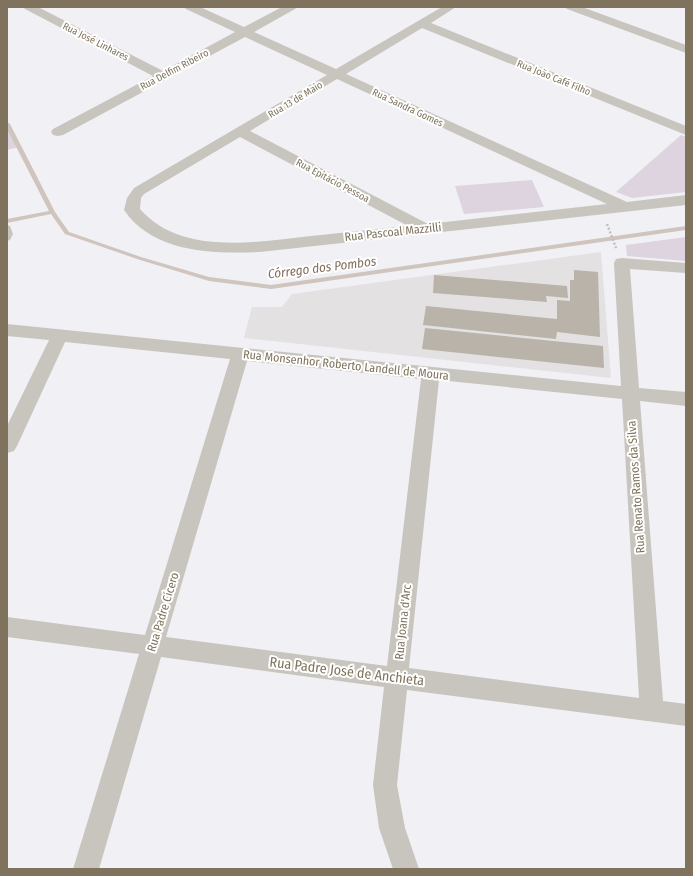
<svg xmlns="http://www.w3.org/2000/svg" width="693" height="876" font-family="'Fira Sans Condensed',sans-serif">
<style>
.built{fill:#e3e1e2}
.green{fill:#ddd4df}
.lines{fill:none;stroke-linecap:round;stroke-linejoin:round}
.stream{fill:#cfc5be;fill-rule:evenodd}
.building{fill:#b9b3aa}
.path{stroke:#c0bfbb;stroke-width:2.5;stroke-dasharray:2 2;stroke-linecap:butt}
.service{fill:#c8c5bf;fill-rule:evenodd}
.minor{fill:#c8c5bf;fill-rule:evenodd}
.labels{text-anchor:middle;stroke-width:4;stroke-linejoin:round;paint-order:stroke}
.far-street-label{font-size:10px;fill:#7f735d;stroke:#fff}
.street-label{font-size:12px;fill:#7f735d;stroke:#fff}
.water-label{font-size:13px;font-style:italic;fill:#836f5c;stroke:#fff}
.near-street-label{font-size:14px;fill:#7f735d;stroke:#fff}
</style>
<rect width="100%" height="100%" fill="#f1f0f5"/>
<path class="built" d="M601,252L611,378L244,338L252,307H282L292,294Z"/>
<g class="green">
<path d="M7,124L19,147L7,150Z"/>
<path d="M681,135L686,137V192L632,198L616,192Z"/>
<path d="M532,180L544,207L464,214L455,186Z"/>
<path d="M686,237V261L627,256L626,245Z"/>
</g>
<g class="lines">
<path class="stream" d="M7,122L10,124L55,212L69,232L141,257L209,277L271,285L686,226V230L271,289L209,281L137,259L65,234L51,214L7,223V219L49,211L7,129Z"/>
</g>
<g class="building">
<path d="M574,270L598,272L600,337L557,332L556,339L423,325L426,306L557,319V300L570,301V280H574Z"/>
<path d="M434,275L567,286L568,298L546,296L547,302L433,293Z"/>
<path d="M425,328L603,346L604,368L422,349Z"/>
</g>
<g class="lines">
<path class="path" d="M607,224L616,248"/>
<path class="service" d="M7,225L10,226L13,234L10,240L7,241Z"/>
<g class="minor">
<path d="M23,7H38L163,71L235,32L186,9L184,7H200L244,27L282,7H297L295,9L254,32L336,69L442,7H456L431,23L686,126V135L422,28L346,74L627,202L686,195V205L260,252C213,254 153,253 124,210L127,198L134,188L327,75L245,37L63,135L58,136L53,135L51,132L53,129L153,76L25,9ZM337,79L607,204L428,224L250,131ZM240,137L408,226C376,229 343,233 311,236C255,242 181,256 140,209L141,198L144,194Z"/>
<path d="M565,7H582L686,45V53L567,9Z"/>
<path d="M622,258L686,263V273L630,269L639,388L686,392V406L640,401L663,701L686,704V726L407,690L397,785L405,828L419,869H393L379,828L373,785L384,687L161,657L99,869H73L139,654L7,637V617L145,635L230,359L65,342L17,446L14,451L7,453V426L49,340L7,336V324L621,386L614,263L616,259ZM247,361L421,379L387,666L166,637ZM439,380L622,399L639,698L409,668Z"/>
</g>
</g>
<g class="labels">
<g class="far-street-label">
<text transform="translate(96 41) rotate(27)" y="4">Rua José Linhares</text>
<text transform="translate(174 69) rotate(-28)" y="4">Rua Delfim Ribeiro</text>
<text transform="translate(554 77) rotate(22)" y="4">Rua João Café Filho</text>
<text transform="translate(295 99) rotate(-31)" y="4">Rua 13 de Maio</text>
<text transform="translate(408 107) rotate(25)" y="4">Rua Sandra Gomes</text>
<text transform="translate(333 180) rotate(28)" y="4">Rua Epitácio Pessoa</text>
</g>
<g class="street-label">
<text transform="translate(393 232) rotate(-6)" y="4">Rua Pascoal Mazzilli</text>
<text transform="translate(346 365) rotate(6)" y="4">Rua Monsenhor Roberto Landell de Moura</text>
<text transform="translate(636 487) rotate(-94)" y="4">Rua Renato Ramos da Silva</text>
<text transform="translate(163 612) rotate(-73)" y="4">Rua Padre Cícero</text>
<text transform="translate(403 622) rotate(-84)" y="4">Rua Joana d'Arc</text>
</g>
<g class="water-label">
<text transform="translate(322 267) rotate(-7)" y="5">Córrego dos Pombos</text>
</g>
<g class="near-street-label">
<text transform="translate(347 671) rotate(7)" y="5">Rua Padre José de Anchieta</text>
</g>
</g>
<rect width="693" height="876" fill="none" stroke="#7f735d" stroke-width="16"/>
</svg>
